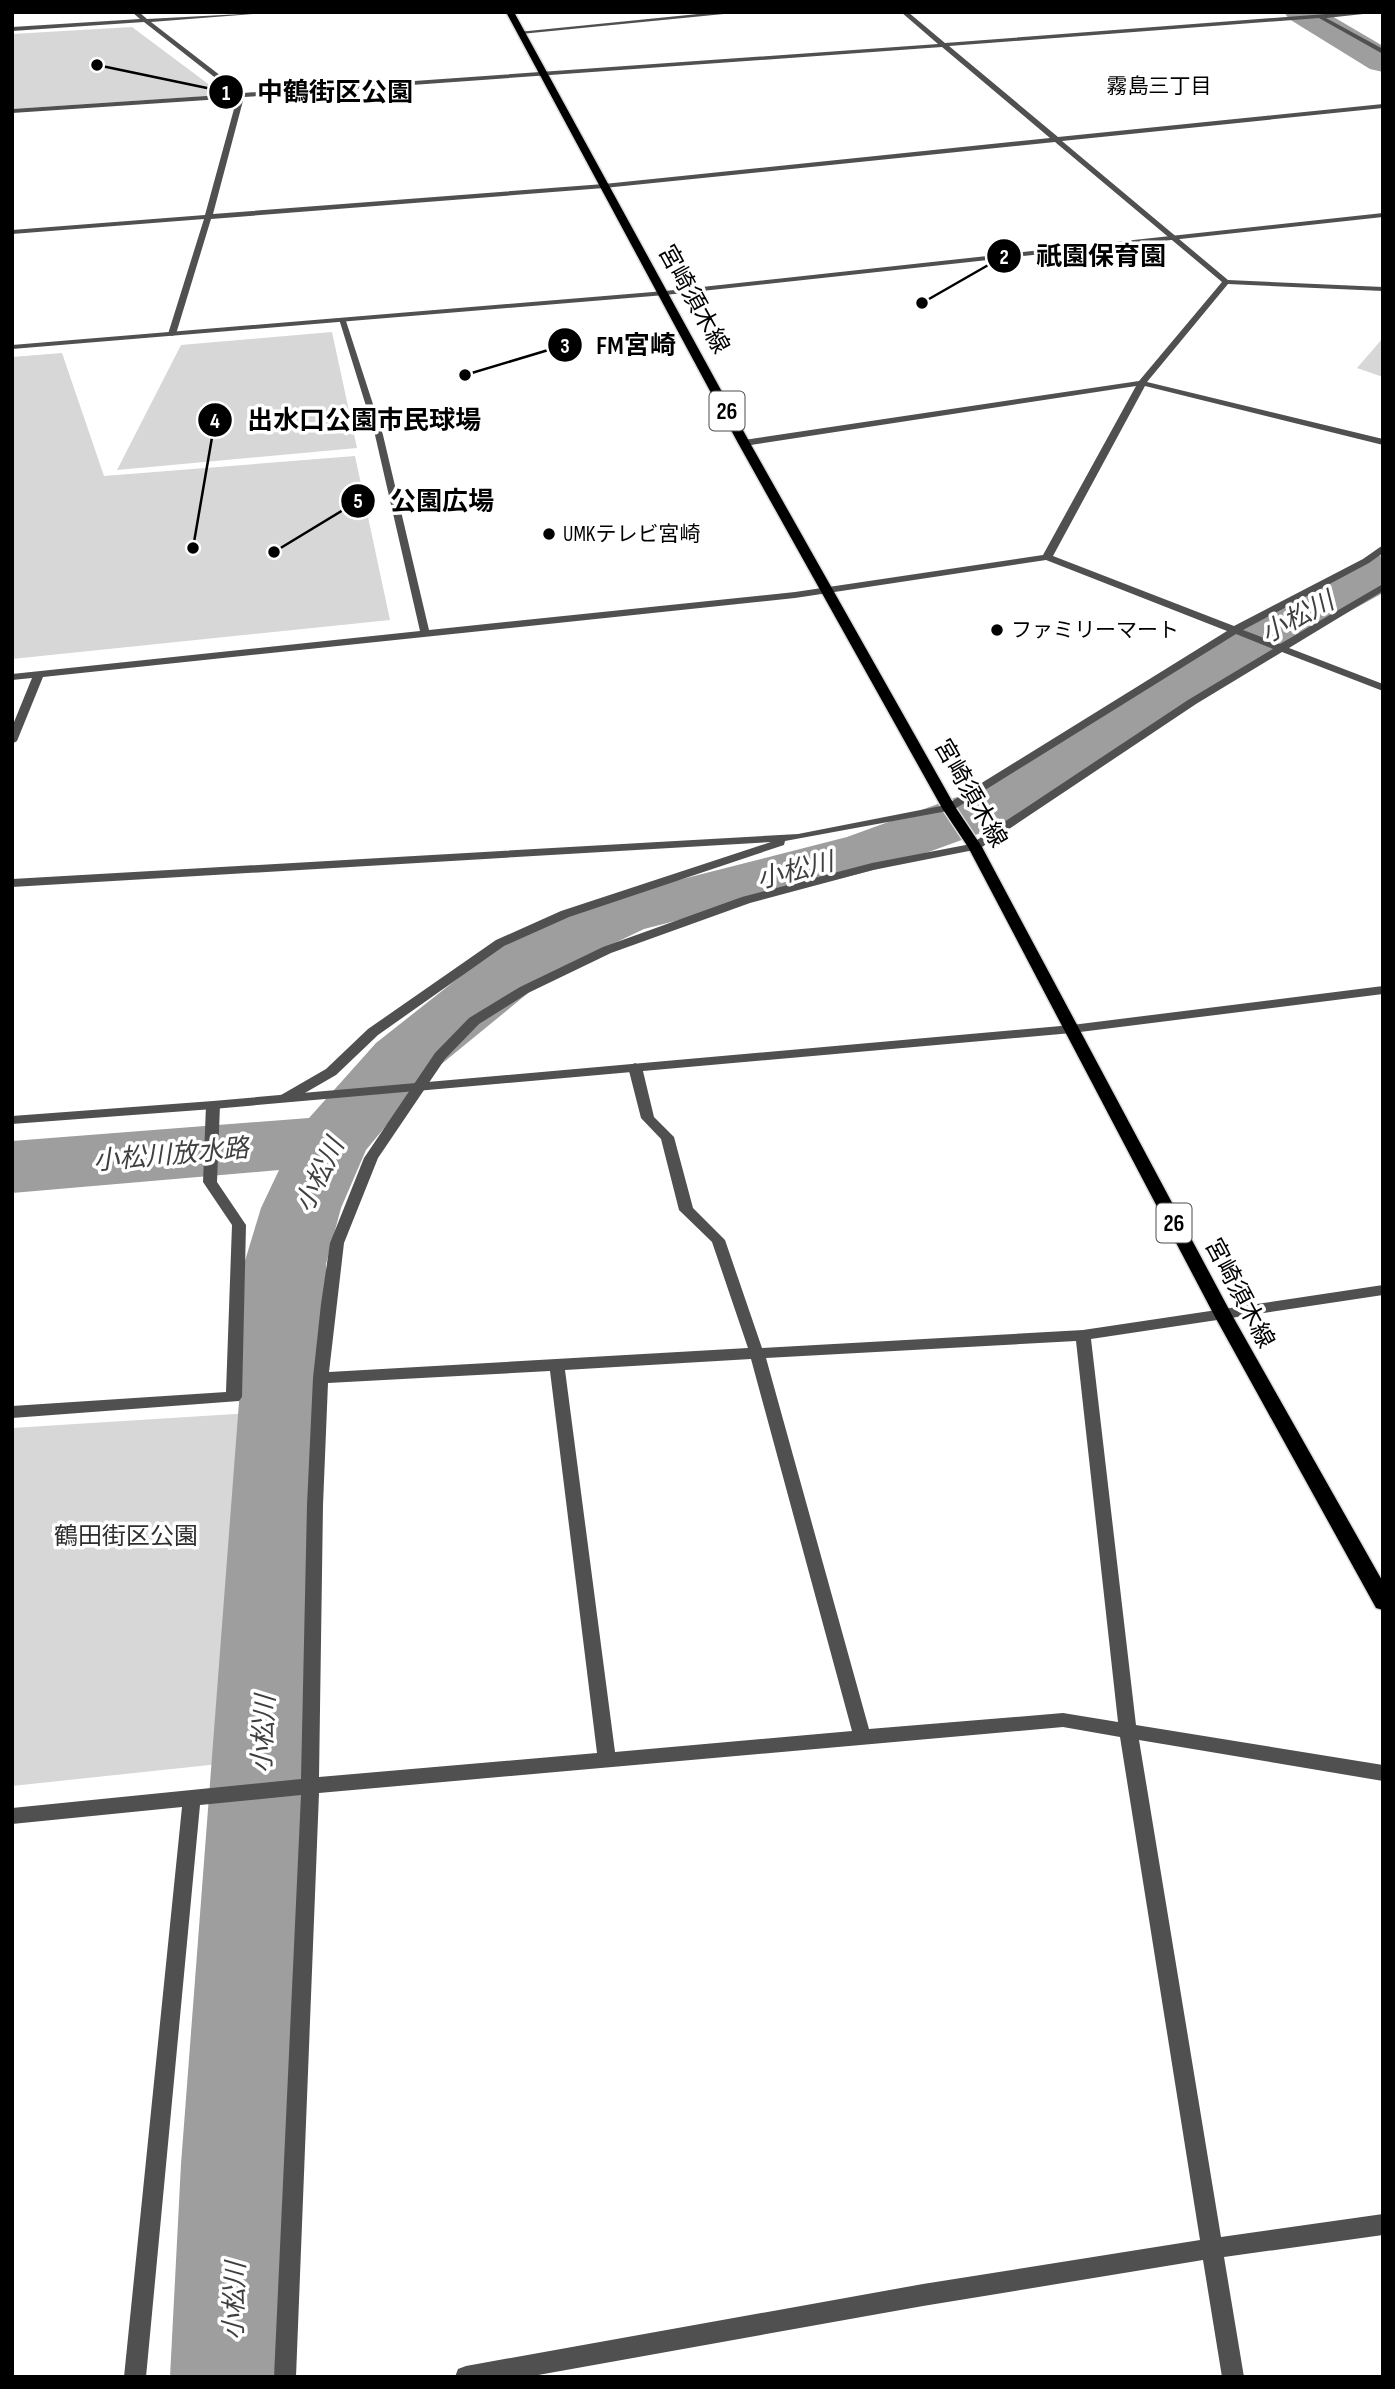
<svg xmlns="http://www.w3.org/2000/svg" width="1395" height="2389" font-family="'Sofia Sans Condensed','Noto Sans JP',sans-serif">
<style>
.green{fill:#d7d7d7}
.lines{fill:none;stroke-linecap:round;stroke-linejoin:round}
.river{fill:#9e9e9e;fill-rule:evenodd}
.primary-casing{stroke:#dbdbdb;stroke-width:3}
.minor{fill:#505050;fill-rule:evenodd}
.tertiary{fill:#505050;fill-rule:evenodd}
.primary{fill:#000;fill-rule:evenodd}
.poi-dot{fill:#000;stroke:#fff;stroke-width:2.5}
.labels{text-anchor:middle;stroke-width:7;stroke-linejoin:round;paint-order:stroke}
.far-neighbourhood-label{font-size:21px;fill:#000;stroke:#fff}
.far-poi-label{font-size:21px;fill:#000;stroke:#fff;text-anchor:start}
.shield{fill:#fff;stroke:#4c4c4c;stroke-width:2}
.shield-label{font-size:23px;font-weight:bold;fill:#000}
.street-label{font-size:24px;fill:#000;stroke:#fff}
.park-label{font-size:24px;fill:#2e2e2e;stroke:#fff}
.water-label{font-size:26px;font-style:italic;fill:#3f3f3f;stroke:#fff}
.leader{fill:none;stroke:#000;stroke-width:2.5}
.callout-dot{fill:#000;stroke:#fff;stroke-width:2.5}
.mark-label{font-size:21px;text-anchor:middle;font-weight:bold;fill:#fff}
.callout-label{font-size:26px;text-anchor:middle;font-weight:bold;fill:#000;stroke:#fff;stroke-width:7;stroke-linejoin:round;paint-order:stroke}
</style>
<rect width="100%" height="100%" fill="#fff"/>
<g class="green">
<path d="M132,27L223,95L12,109V34Z"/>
<path d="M332,332L357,448L117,470L181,345Z"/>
<path d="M1383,338V377L1357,368Z"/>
<path d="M62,353L104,476L355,456L390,620L12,659V357Z"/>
<path d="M251,1413L219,1764L12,1786V1428Z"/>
</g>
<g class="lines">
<g class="river">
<path d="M1284,12H1325L1383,46V72L1370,69L1289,19Z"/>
<path d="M1383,555V593L1266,657L1025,817L893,865L644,929L554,972L428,1075L366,1150L341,1208L326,1264V1389L297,2164L294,2377H170L181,2164L240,1389L244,1264L261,1208L279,1170L12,1193V1141L309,1118L376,1043L504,942L596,901L847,837L979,789L1226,633L1364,559Z"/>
</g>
<g class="primary-casing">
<path id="primary" d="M506,12H514L750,443L956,808L982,847L1232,1315L1383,1582V1610L1376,1608L1214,1315L968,847L942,808L738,443Z"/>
</g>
<g class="minor">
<path d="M132,12H139L147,19L280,12L151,22L243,93L938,44L901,12H908L945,43L1352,12H1382L1326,18L1383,49V54L1319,18L949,46L1058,137L1383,104V108L1062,141L1228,280L1383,287V291L1228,284L1147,382L1383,439V445L1145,386L1053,556L1234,626L1363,559L1383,545V553L1369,563L1243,630L1280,644L1383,584V591L1289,648L1383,684V691L1282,652L1196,704L979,849L873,870L750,903L611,953L528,993L479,1024L445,1059L378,1158L344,1243L329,1372L748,1348L712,1242L679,1210L661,1139L641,1118L628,1067L635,1063L642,1067L654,1117L674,1137L693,1208L725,1240L762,1348L1083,1330L1383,1285V1295L1091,1339L1136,1725L1383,1765V1781L1139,1740L1221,2237L1383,2214V2235L1224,2257L1244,2377H1222L1203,2260L923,2306L527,2377H455L458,2369L466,2366L923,2284L1200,2240L1120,1737L1063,1727L319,1793L296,2377H274L301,1795L200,1805L146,2377H124L182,1807L12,1824V1808L301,1779L307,1505L313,1378L321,1304L330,1243L364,1158L435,1053L469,1018L520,987L603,947L742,897L872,863L971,844L1188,700L1273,649L1236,634L953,810L785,841L784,845L569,917L504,946L378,1035L336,1075L291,1101H281L279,1098L281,1095L326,1069L368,1029L496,940L561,911L771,842L12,887V879L798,834L946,805L1227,631L1046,560L795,598L43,677L17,741L12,744V727L32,678L12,680V674L420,631L375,435L339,319L346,321L383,435L429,630L795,592L1043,555L1136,386L744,446L740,443L744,440L1139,381L1222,282L1055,142L604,188L211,219L176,334L172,336L168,334L204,219L12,234V230L205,215L237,98L12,113V109L236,94L144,22L12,31V27L140,19ZM942,47L1050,138L604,184L213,214L244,97ZM1076,1341L1118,1722L1063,1713L869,1729L766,1358ZM751,1359L852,1731L615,1752L565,1370ZM550,1371L597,1753L319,1777L323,1505L328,1383Z"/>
<path d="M718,12H744L521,34L518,32Z"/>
<path d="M213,1101L220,1105L217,1182L246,1225L242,1397L239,1401L12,1418V1406L226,1392L232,1225L203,1182L206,1105Z"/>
</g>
<g class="tertiary">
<path d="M1383,213V217L665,295L12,349V345L665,291Z"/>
<path d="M1383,986V994L1072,1033L213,1109L12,1124V1116L213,1101L1072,1025Z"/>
</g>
<use href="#primary" class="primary"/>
</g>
<g class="poi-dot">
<circle cx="549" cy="534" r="7"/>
<circle cx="997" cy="630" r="7"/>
</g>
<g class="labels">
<g class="far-neighbourhood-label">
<text x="1159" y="93">霧島三丁目</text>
</g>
<g class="far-poi-label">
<text x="563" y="541">UMKテレビ宮崎</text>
<text x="1011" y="637">ファミリーマート</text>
</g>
<g class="shield">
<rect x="709.5" y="391.5" width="35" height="39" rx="5"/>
<rect x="1156.5" y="1203.5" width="35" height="39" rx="5"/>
</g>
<g class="shield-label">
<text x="727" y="419">26</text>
<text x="1174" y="1231">26</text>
</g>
<g class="street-label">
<text transform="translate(694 299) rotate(61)" y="8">宮崎須木線</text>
<text transform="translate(971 793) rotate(60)" y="8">宮崎須木線</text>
<text transform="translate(1240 1293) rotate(62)" y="8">宮崎須木線</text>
</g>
<g class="park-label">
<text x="126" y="1544">鶴田街区公園</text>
</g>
<g class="water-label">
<text transform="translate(1297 617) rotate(-28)" y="9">小松川</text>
<text transform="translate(795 870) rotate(-14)" y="9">小松川</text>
<text transform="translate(171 1154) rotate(-5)" y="9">小松川放水路</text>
<text transform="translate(319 1175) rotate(-64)" y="9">小松川</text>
<text transform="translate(263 1734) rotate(-87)" y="9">小松川</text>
<text transform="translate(234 2301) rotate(-88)" y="9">小松川</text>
</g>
</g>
<path class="leader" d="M97 65L226 92M922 303L1004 256M465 375L565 345M193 548L215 420M274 552L358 501"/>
<g class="callout-dot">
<circle cx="97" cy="65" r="7"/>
<circle cx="922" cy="303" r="7"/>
<circle cx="465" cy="375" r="7"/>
<circle cx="193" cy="548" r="7"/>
<circle cx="274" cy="552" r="7"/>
<circle cx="226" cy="92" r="18"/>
<circle cx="1004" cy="256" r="18"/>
<circle cx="565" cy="345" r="18"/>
<circle cx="215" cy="420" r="18"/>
<circle cx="358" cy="501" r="18"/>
</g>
<g class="mark-label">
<text x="226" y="100">1</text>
<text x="1004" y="264">2</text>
<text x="565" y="353">3</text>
<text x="215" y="428">4</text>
<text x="358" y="508">5</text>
</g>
<g class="callout-label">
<text x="335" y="101">中鶴街区公園</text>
<text x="1101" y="265">祇園保育園</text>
<text x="636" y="354">FM宮崎</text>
<text x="364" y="429">出水口公園市民球場</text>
<text x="442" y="510">公園広場</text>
</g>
<rect width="1395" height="2389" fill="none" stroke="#000000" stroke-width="28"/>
</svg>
